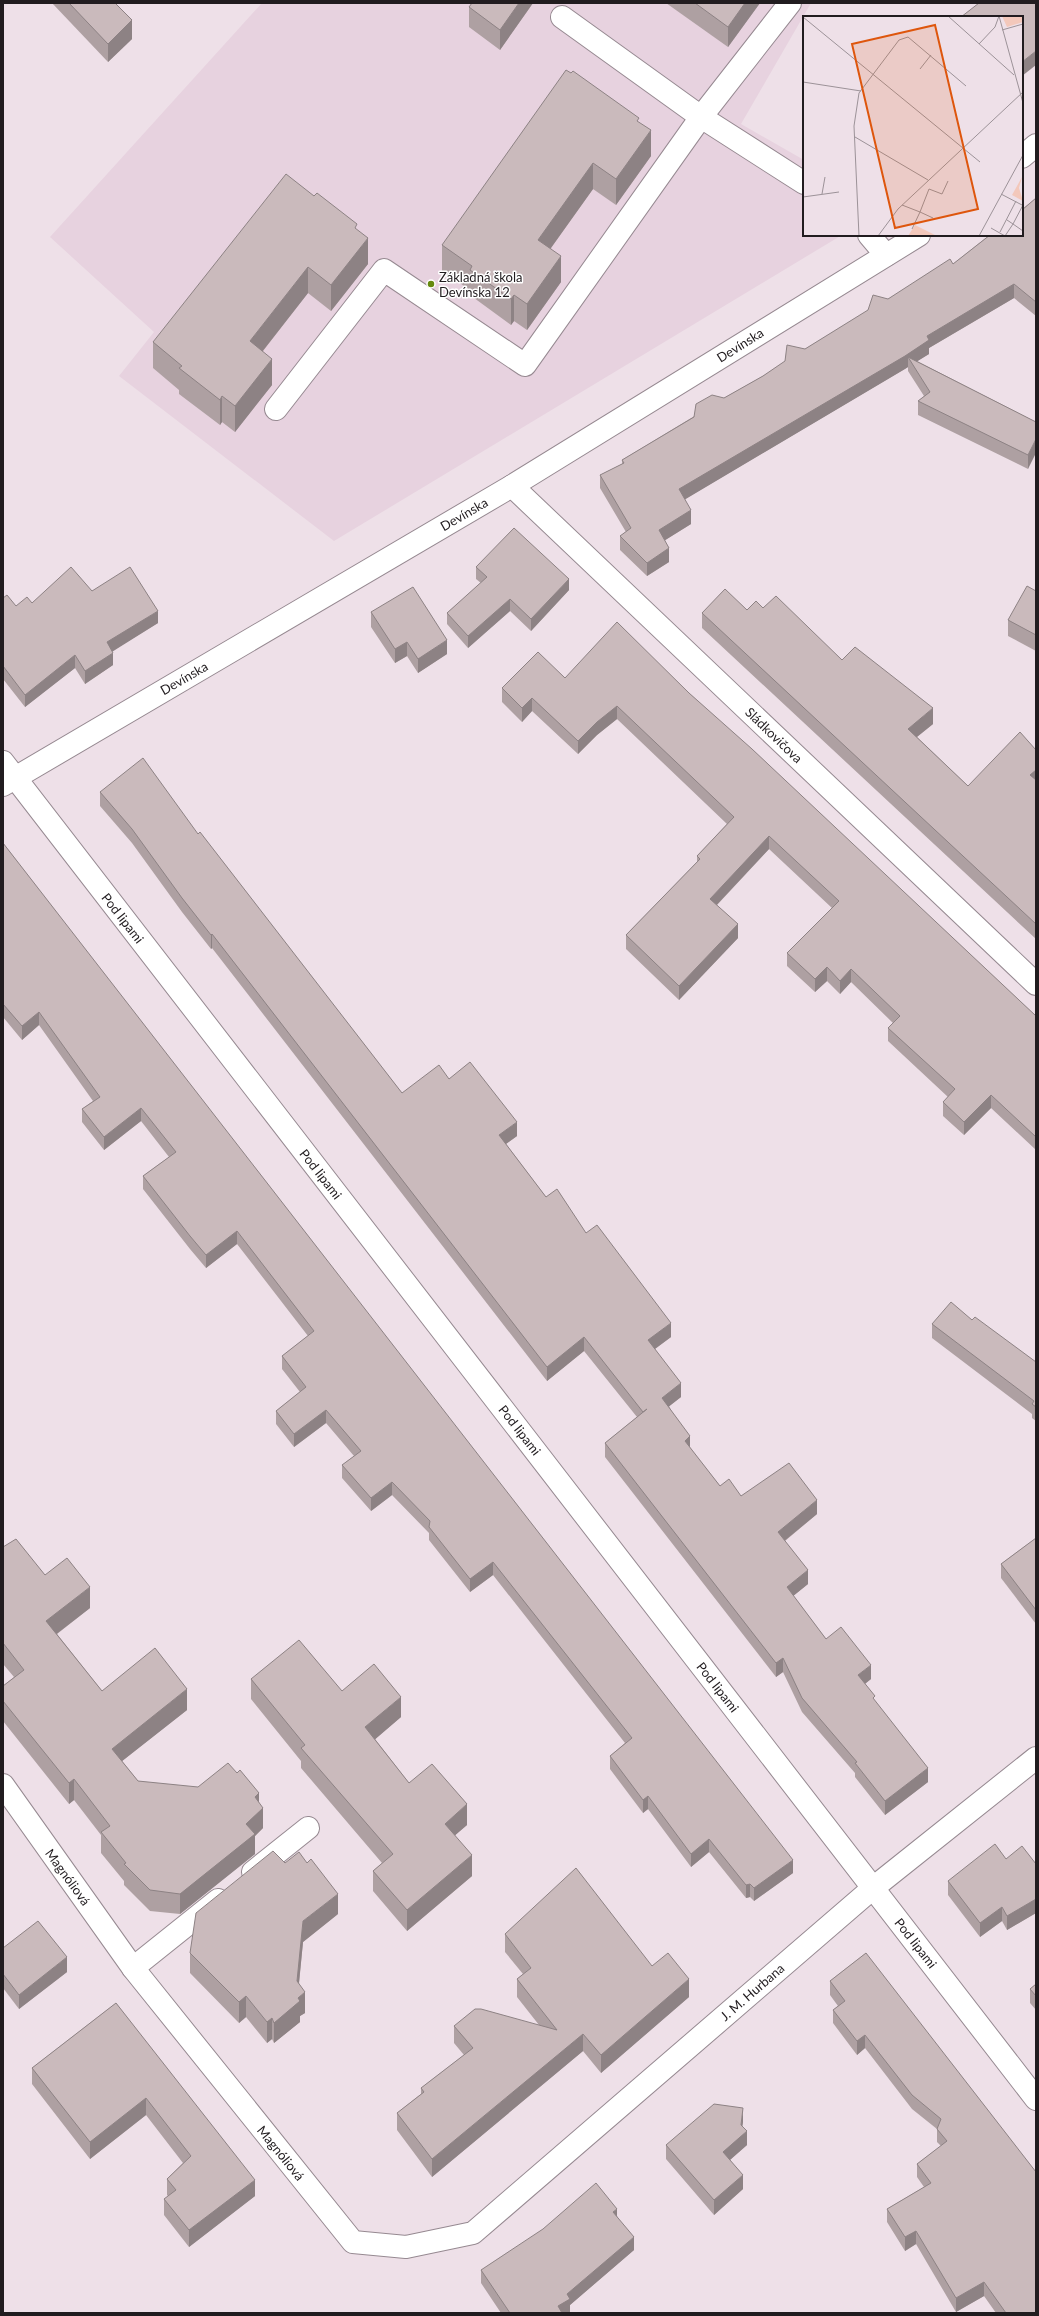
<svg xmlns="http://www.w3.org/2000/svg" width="1039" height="2316" font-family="Lato,sans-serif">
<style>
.built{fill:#e7d2df}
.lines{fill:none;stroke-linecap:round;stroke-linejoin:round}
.minor-casing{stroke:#968991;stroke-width:24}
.minor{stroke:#fff;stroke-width:22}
.wall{fill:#aea0a2}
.shaded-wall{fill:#8d8284}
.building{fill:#cababc;stroke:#8d8284}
.poi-dot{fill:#65890e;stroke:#fff;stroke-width:1.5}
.labels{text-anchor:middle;stroke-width:3;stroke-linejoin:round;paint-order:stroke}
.poi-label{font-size:13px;fill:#211c1f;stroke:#fff;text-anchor:start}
.street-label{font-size:13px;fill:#211c1f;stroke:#fff}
.inset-road{fill:none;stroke:#9c9298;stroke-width:1}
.view{fill:#de560d;fill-opacity:0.15;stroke:#de560d;stroke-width:2}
.inset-edge{fill:none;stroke:#211c1f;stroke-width:2}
</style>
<rect width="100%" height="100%" fill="#eee0e8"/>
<path class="built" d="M262,3H811L741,124L804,160V235H842L334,541L119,376L154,332L50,237Z"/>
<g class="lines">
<g class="minor-casing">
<g id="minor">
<path d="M562,17L701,117L790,3"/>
<path d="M1022,157L1036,145"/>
<path d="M869,235L886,255"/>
<path d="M276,409L384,270L525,365L701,117L804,183"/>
<path d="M512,486L1036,984"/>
<path d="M3,762L1036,2099"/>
<path d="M3,785L512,486L919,235"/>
<path d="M3,1785L133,1968L353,2242L406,2247L473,2233L873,1888L1036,1758"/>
<path d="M253,1872L308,1828"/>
<path d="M133,1968L218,1900"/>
</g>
</g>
<use href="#minor" class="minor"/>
</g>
<g class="wall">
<path d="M52,3H115L132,39L108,62Z"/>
<path d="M470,3H533L500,50L469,27V7L472,4Z"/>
<path d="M666,3H760L728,47Z"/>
<path d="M639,123L651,156L616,205L593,189L551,248L561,282L527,330L514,321L511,325L470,295V290L442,271V245Z"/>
<path d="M1036,198V316L1014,298L929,348V354L917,361L1036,422L1028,469L918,415V401L924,396L908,371V367L685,499L691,524L665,540L669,562L647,576L620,550V536L626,532L600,488V475L622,464V460L724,398L763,376L805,349L888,299L953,264Z"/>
<path d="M357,230L368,264L331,311L308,293L263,351L272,385L235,432L222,422L220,425L179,394V390L153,368V342Z"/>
<path d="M476,567L569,590L531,631L510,611L468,648L447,624V613L481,583L476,579Z"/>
<path d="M92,591L158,623L112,651L113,665L85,684L75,668L25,707L3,679V598L16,606L32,603Z"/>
<path d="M1036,591V651L1008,636V620Z"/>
<path d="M747,610L842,660L933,724L917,737L968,786L1036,750V939L702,628V613Z"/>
<path d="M371,612L447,654L418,673L407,656L395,663L371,627Z"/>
<path d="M565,678L689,693L1036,1016V1150L991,1108L964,1135L943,1116V1102L948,1097L888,1041V1028L893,1023L851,982L840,994L827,981L815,992L787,966V953L832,908L769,849L717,905L738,938L679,1000L626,949V935L697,862V856L727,824L617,719L597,735L578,754L532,711L522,722L502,702V688Z"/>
<path d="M100,792L198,834L402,1093L449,1079L517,1136L506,1144L546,1197L586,1233L671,1337L655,1349L681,1397L669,1406L690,1448L720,1486L741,1496L817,1514L785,1541L808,1584L793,1596L826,1639L871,1679L865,1684L875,1702L928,1782L885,1815L855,1777V1773L802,1712L783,1672L776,1677L605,1457V1443L637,1417L584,1351L547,1381L212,948L211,949L182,912L132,843L100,806Z"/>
<path d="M3,843L793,1873L754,1901L750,1897L746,1898L709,1852L691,1867L648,1809L643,1813L610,1769V1756L625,1743L493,1575L470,1592L429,1540V1533L392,1495L371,1511L342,1478V1465L354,1456L326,1423L294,1447L276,1424V1411L300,1392L282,1369V1356L308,1336L237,1244L206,1268L190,1249L143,1189V1176L169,1157L141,1121L104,1150L82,1122V1109L93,1101L39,1025L22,1040L3,1017Z"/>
<path d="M972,1320L1036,1362V1421L1032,1418V1414L932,1338V1324Z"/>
<path d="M1036,1538V1624L1001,1578V1564Z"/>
<path d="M3,1547L45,1575L90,1608L57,1634L102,1691L187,1710L122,1761L138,1781L259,1802L263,1828L255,1836V1854L180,1914L150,1911L124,1885V1881L101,1853V1835L74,1800L69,1804L3,1721V1686L14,1677L3,1664Z"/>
<path d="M251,1679L342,1691L401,1717L375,1739L409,1783L467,1825L455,1835L472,1876L407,1931L373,1891V1871L382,1863L301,1768V1761L251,1699Z"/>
<path d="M1006,1859L1036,1864V1913L1007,1930L1002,1921L980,1937L948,1895V1881Z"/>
<path d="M338,1914L303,1942L299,1984L305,2013L300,2016V2022L274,2043L272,2039L267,2043L246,2017L239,2023L190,1973V1953Z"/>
<path d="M505,1934L652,1966L689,1997L601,2073L583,2051L432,2177L397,2130V2113L421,2094V2088L464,2055L454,2043V2026L539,2025L517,1997V1979L523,1974L505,1952Z"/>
<path d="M3,1948L67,1972L19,2009L3,1988Z"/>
<path d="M866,1953L1036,2313H996L984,2296L956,2312L916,2244L905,2251L887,2222V2209L924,2187L917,2177V2164L941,2146L937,2142V2129L912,2109L865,2048L857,2055L833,2023V2010L838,2006L830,1995V1981Z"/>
<path d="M1036,1984V2010L1030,2003V1989Z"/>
<path d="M116,2003L255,2196L189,2247L164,2215V2199L168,2196L167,2195V2179L183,2163L146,2115L90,2159L32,2084V2068Z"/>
<path d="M743,2122L742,2126L747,2145L730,2160L743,2189L714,2215L666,2159V2145Z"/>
<path d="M617,2216L634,2250L570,2305V2313H501L481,2283V2270Z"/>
</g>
<g class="shaded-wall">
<path d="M519,3H533L500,50V30Z"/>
<path d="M745,3H760L728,47V27Z"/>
<path d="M132,20V39L108,62V44Z"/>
<path d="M1036,51V65L1022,76V62Z"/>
<path d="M651,130V156L616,205V179Z"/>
<path d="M593,163V189L538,266V240Z"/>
<path d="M368,238V264L331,311V285Z"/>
<path d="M561,256V282L527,330V304Z"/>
<path d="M308,267V293L250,367V341Z"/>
<path d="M1014,284V298L929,348V354L913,364L908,357V367L905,369L679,503V489L927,336Z"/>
<path d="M514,295V321L511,325V299Z"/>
<path d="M272,359V385L235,432V406Z"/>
<path d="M222,396V422L220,425V400Z"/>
<path d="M1036,439V453L1028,469V455Z"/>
<path d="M691,510V524L659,544V530Z"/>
<path d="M669,548V562L647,576V563Z"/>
<path d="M569,579V590L531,631V619Z"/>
<path d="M510,599V611L468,648V636Z"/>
<path d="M158,611V623L107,655V642Z"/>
<path d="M447,640V654L418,673V659Z"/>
<path d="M407,642V656L395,663V649Z"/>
<path d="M113,653V665L85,684V671Z"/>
<path d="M75,655V668L25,707V695Z"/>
<path d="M532,698V711L522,722V708Z"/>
<path d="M617,706V719L597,735L578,754V741L597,722Z"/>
<path d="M933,708V724L908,744V729Z"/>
<path d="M1036,770V785L1030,775Z"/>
<path d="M769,836V849L710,912V899Z"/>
<path d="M738,924V938L679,1000V986Z"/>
<path d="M212,934V948L211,949V935Z"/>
<path d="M827,967V981L815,992V979Z"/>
<path d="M851,969V982L840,994V981Z"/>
<path d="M39,1012V1025L22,1040V1026Z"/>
<path d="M991,1095V1108L964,1135V1122Z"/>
<path d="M141,1108V1121L104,1150V1137Z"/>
<path d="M517,1122V1136L499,1149V1135Z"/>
<path d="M237,1231V1244L206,1268V1255Z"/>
<path d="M671,1323V1337L648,1354V1340Z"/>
<path d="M584,1337V1351L547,1381V1367Z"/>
<path d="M681,1383V1397L662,1412V1398Z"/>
<path d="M326,1410V1423L294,1447V1434Z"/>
<path d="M690,1436V1450L685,1441Z"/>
<path d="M392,1482V1495L371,1511V1498Z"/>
<path d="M817,1500V1514L778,1546V1532Z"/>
<path d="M493,1562V1575L470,1592V1579Z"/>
<path d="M808,1570V1584L787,1601V1587Z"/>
<path d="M90,1587V1608L46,1642V1621Z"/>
<path d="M783,1658V1672L776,1677V1663Z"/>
<path d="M871,1665V1679L858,1689V1675Z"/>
<path d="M187,1689V1710L112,1769V1749Z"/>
<path d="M401,1697V1717L365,1748V1727Z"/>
<path d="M928,1768V1782L885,1815V1801Z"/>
<path d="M74,1779V1800L69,1804V1783Z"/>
<path d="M259,1793V1812L263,1808V1828L255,1836V1854L180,1914V1894L246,1824L255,1797Z"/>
<path d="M648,1796V1809L643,1813V1800Z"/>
<path d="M467,1804V1825L445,1844V1824Z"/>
<path d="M709,1839V1852L691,1867V1854Z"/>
<path d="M472,1855V1876L407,1931V1910Z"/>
<path d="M793,1860V1873L754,1901V1888Z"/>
<path d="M750,1884V1897L746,1898V1885Z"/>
<path d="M338,1894V1914L303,1942L297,2002V1981L303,1921Z"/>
<path d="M1036,1899V1913L1007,1930V1916Z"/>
<path d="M1002,1907V1921L980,1937V1923Z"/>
<path d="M67,1957V1972L19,2009V1995Z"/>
<path d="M689,1979V1997L601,2073V2055Z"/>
<path d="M305,1992V2013L300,2016V2022L274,2043V2023L298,1998Z"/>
<path d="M246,1996V2017L239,2023V2002Z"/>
<path d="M272,2018V2039L267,2043V2022Z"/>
<path d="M583,2034V2051L432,2177V2159Z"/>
<path d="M865,2035V2048L857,2055V2041Z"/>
<path d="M146,2098V2115L90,2159V2142Z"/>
<path d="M743,2108V2122L741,2136L747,2131V2145L723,2166V2152L741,2125Z"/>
<path d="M743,2175V2189L714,2215V2200Z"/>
<path d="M255,2180V2196L189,2247V2230Z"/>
<path d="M617,2209V2223L613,2212Z"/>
<path d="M916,2231V2244L905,2251V2237Z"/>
<path d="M634,2237V2250L570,2305V2313H558V2306L567,2294Z"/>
<path d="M984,2282V2296L956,2312V2298Z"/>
</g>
<g class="building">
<path d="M69,3H115L132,20L108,44Z"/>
<path d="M472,3H519L500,30L469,7Z"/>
<path d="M695,3H745L728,27Z"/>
<path d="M979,3H1036V51L1022,62V17H961Z"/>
<path d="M566,70L571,73L573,71L639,118L637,121L651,130L616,179L593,163L538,240L561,256L527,304L514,295L511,299L470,270L472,266L442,245Z"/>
<path d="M286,174L314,196L317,193L357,224L355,228L368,238L331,285L308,267L250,341L272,359L235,406L222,396L220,400L179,368L182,366L153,342Z"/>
<path d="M1036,198V302L1014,284L927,336L929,340L905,356L679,489L691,510L659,530L669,548L647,563L620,536L631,528L600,475L624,463L622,460L694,417L696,404L712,395L724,398L763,376L785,361L787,345L805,349L868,310L873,295L888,299L950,259L953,264L990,235H1022V210Z"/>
<path d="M908,357L1036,422V439L1028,455L918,401L930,392Z"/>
<path d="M514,528L569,579L531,619L510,599L468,636L447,613L487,577L476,567Z"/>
<path d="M71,567L92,591L130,567L158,611L107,642L113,653L85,671L75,655L25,695L3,666V598L7,595L16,606L27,597L32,603Z"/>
<path d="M1027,586L1036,591V635L1008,620Z"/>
<path d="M413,587L447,640L418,659L407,642L395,649L371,612Z"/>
<path d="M725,589L747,610L756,601L763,608L776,596L842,660L855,647L933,708L908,729L968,786L1020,732L1036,750V770L1030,775L1036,780V924L702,613Z"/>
<path d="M617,622L689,693L752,749L1036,1016V1137L991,1095L964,1122L943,1102L955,1089L888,1028L900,1016L851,969L840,981L827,967L815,979L787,953L839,901L769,836L710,899L738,924L679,986L626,935L700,859L697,856L734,817L617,706L597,722L578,741L532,698L522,708L502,688L538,652L565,678Z"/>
<path d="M143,758L198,834L200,832L402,1093L439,1065L449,1079L470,1062L517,1122L499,1135L546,1197L557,1189L586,1233L597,1225L671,1323L648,1340L681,1383L662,1398L690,1436L685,1441L720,1486L729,1479L741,1496L789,1463L817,1500L778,1532L808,1570L787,1587L826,1639L841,1627L871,1665L858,1675L875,1696L873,1698L928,1768L885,1801L855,1763L857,1762L802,1698L783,1658L776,1663L605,1443L647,1409L643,1412L584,1337L547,1367L212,934L211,935L182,898L132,829L100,792Z"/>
<path d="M3,843L793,1860L754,1888L750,1884L746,1885L709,1839L691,1854L648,1796L643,1800L610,1756L632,1738L493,1562L470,1579L429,1527L430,1521L392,1482L371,1498L342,1465L361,1451L326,1410L294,1434L276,1411L306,1387L282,1356L314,1331L237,1231L206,1255L190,1236L143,1176L176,1152L141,1108L104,1137L82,1109L100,1097L39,1012L22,1026L3,1004Z"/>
<path d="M951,1302L972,1320L975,1317L1036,1362V1407L1032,1404L1034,1401L932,1324Z"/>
<path d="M1036,1538V1610L1001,1564Z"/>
<path d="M16,1539L45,1575L67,1558L90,1587L46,1621L102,1691L155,1648L187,1689L112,1749L138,1781L198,1787L228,1763L237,1773L240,1770L259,1793L255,1797L263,1808L246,1824L255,1834L180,1894L150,1890L124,1864L126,1863L101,1832L110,1826L74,1779L69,1783L3,1701V1686L24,1670L3,1643V1547Z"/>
<path d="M299,1640L342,1691L374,1664L401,1697L365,1727L409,1783L432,1764L467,1804L445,1824L472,1855L407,1910L373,1871L393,1854L301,1748L305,1745L251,1679Z"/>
<path d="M995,1844L1006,1859L1022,1846L1036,1864V1899L1007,1916L1002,1907L980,1923L948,1881Z"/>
<path d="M273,1851L285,1863L299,1852L307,1863L311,1859L338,1894L303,1921L297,1981L305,1992L298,1998L300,2001L274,2023L272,2018L267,2022L246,1996L239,2002L190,1953L196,1913Z"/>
<path d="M576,1868L652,1966L668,1953L689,1979L601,2055L583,2034L432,2159L397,2113L424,2092L421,2088L473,2048L454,2026L475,2009H481L557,2030L517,1979L531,1968L505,1934Z"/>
<path d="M38,1921L67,1957L19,1995L3,1974V1948Z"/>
<path d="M866,1953L1036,2172V2313H1006L984,2282L956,2298L916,2231L905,2237L887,2209L931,2183L917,2164L947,2141L937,2129L941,2119L912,2095L865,2035L857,2041L833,2010L845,2001L830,1981Z"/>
<path d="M1036,1984V1996L1030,1989Z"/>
<path d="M116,2003L255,2180L189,2230L164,2199L176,2190L167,2179L191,2156L146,2098L90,2142L32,2068Z"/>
<path d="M714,2104L743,2108L741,2125L747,2131L723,2152L743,2175L714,2200L666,2145Z"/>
<path d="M596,2183L617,2209L613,2212L634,2237L567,2294L570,2299L558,2306L562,2313H510L481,2270L543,2229Z"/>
</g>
<circle class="poi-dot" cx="431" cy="284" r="4"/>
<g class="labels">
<g class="poi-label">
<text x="439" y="282">Základná škola<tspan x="439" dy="15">Devínska 12</tspan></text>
</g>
<g class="street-label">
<text transform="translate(740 345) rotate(-32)" y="5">Devínska</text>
<text transform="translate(464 514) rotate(-30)" y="5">Devínska</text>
<text transform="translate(184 678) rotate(-30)" y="5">Devínska</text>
<text transform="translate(774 735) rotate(44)" y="5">Sládkovičova</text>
<text transform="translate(123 918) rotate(52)" y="5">Pod lipami</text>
<text transform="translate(321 1174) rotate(52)" y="5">Pod lipami</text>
<text transform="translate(520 1430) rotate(52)" y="5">Pod lipami</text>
<text transform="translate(718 1687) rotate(52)" y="5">Pod lipami</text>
<text transform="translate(68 1877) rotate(54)" y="5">Magnóliová</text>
<text transform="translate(916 1943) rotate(52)" y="5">Pod lipami</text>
<text transform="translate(752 1992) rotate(-41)" y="5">J. M. Hurbana</text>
<text transform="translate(281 2153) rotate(51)" y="5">Magnóliová</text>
</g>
</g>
<g transform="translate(803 16)">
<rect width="220" height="220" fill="#eee0e8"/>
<path d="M199,0H220V6L204,11ZM219,161L216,172L220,185L209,179ZM112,209L134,220H105Z" fill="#f3c8bb"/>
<path class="inset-road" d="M145,0L211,59M196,0L220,87M0,1L177,146M199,14L220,8M176,28L192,11L196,0M117,53L128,39M0,66L58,75M52,121L125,164M19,178L22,161M198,178L219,189M0,181L36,176M99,189L117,196L126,173L139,178L145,165M220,189L210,208L220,215M188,212L202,220L210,208L204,204M109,213L117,196L130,202M197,216L213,185M56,220L51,110L56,77L96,24L105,21L163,70M75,220L95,193L220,76M176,220L220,139"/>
<path class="view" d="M132,9L175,193L92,212L49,28Z"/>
<rect width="220" height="220" class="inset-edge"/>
</g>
<rect width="1039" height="2316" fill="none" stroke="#211c1f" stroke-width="8"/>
</svg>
